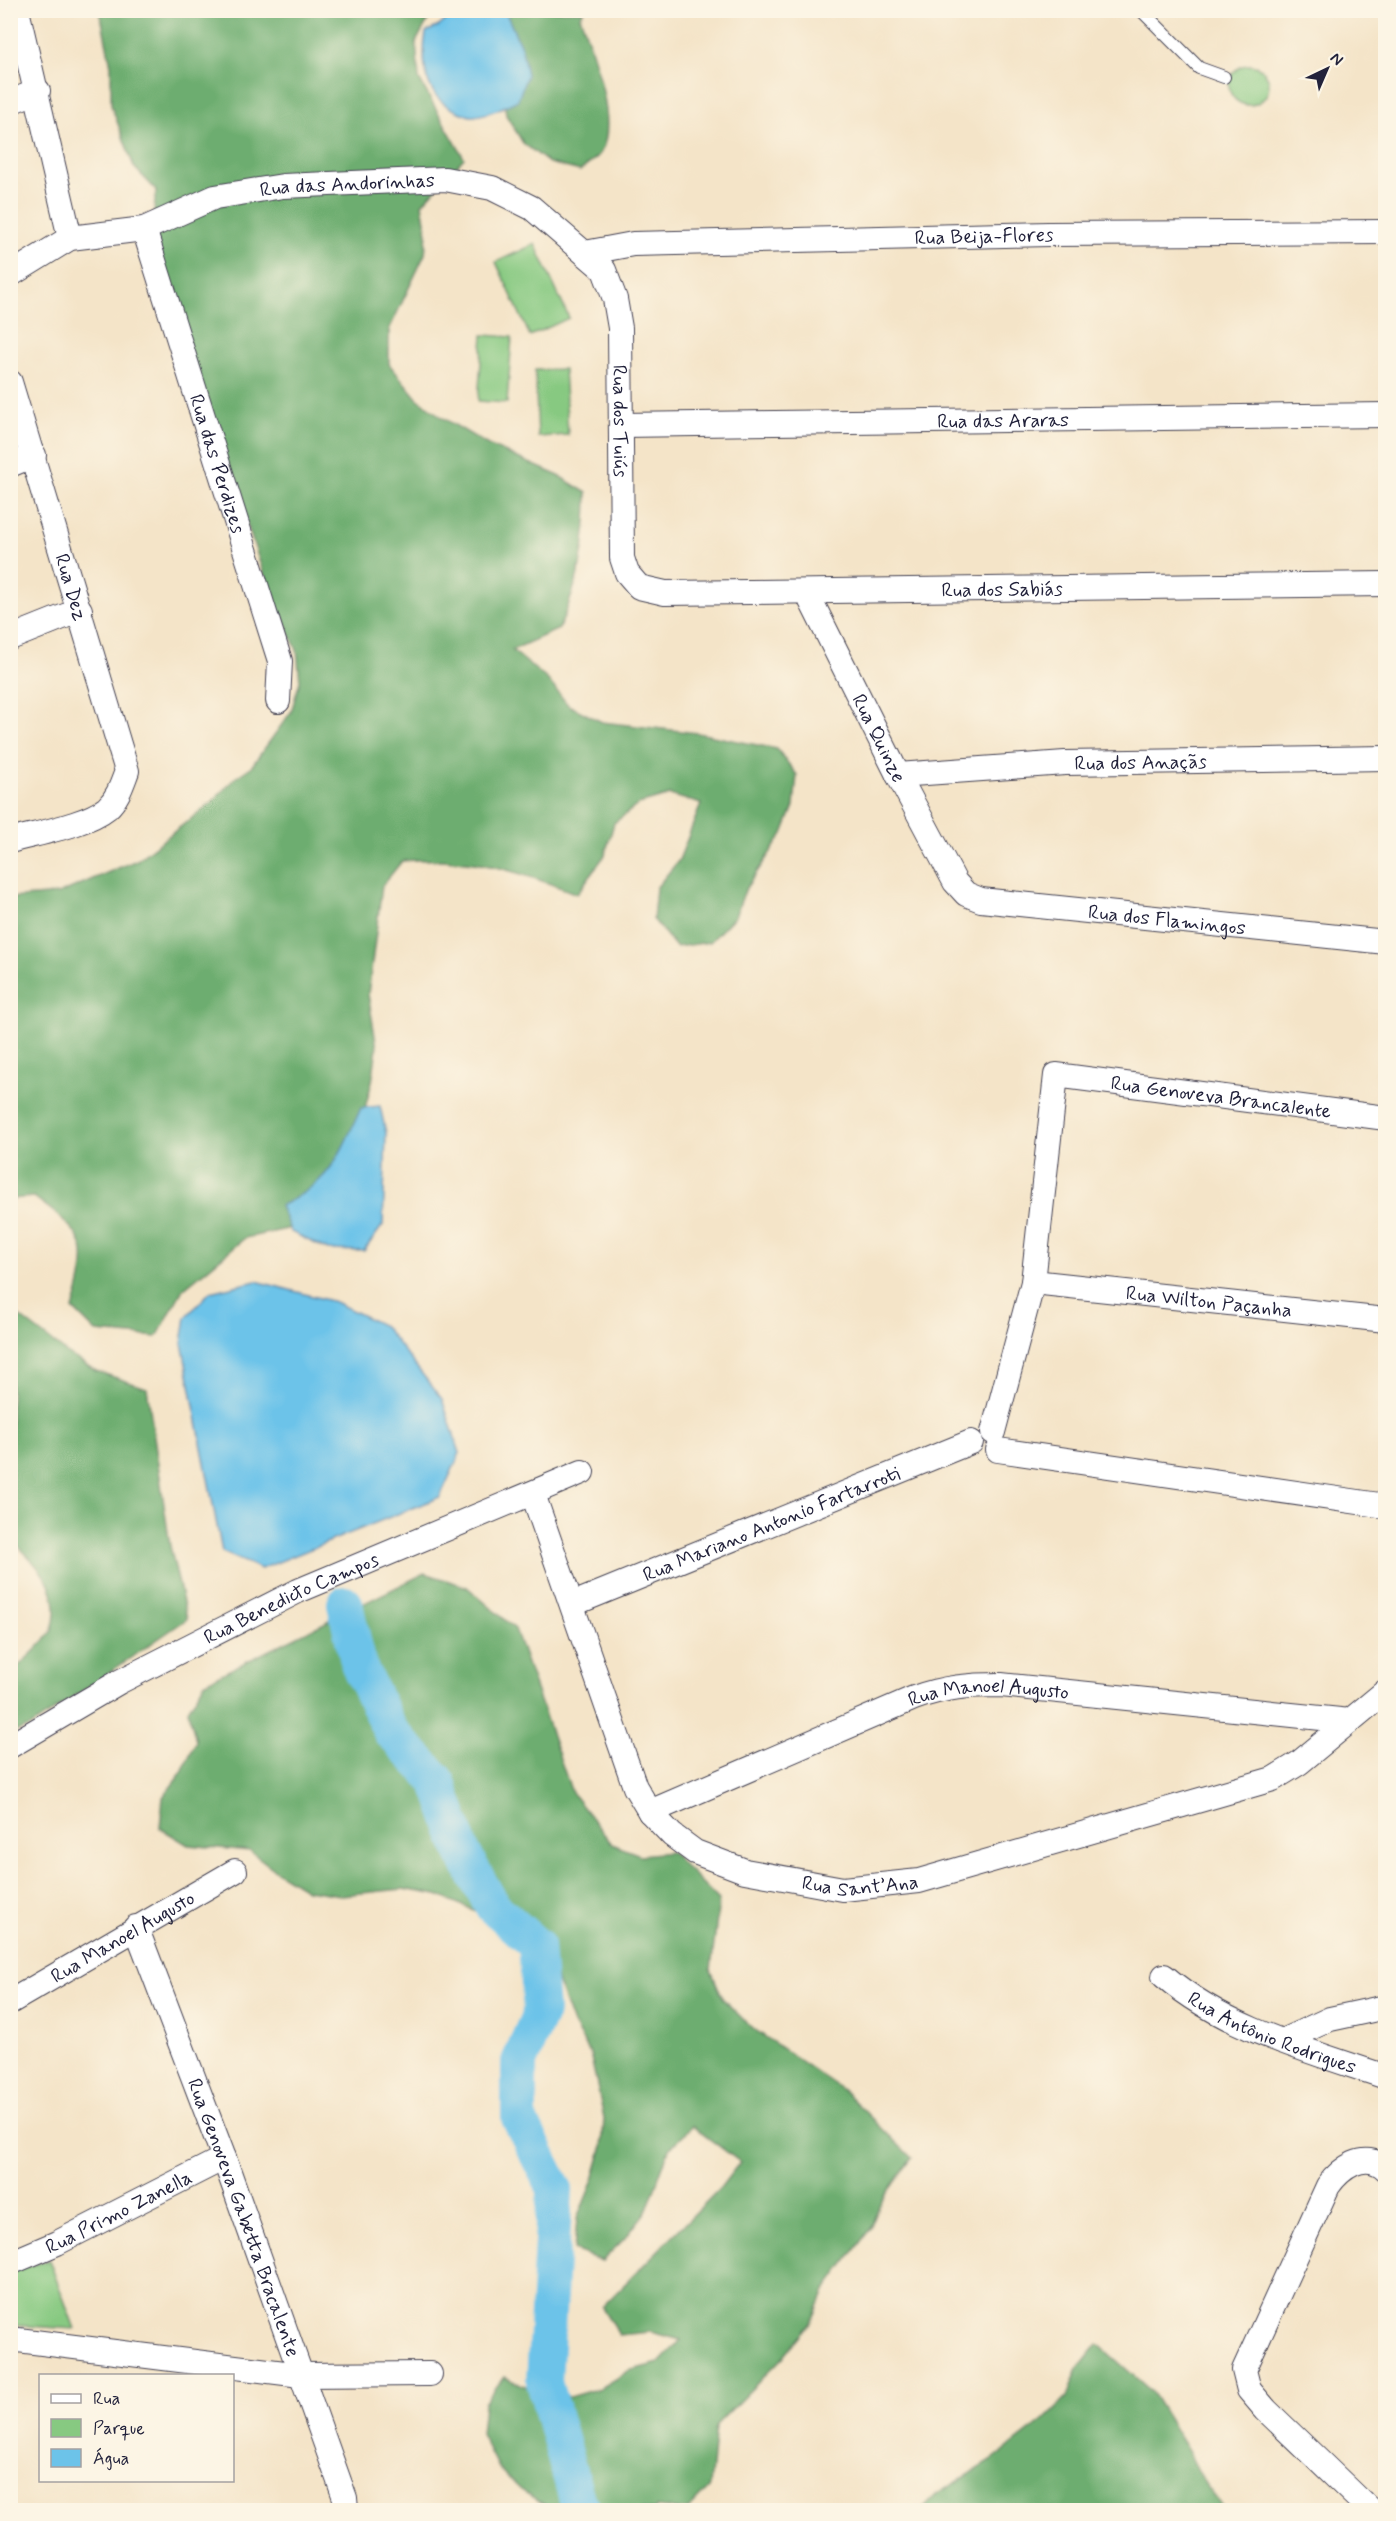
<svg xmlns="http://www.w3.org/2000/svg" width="1396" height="2521" font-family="Mynerve,sans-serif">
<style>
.green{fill:#87c981;stroke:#54765e;stroke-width:1.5}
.forest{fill:#6dad6f;stroke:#486855;stroke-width:1.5}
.water{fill:#6cc3e9;stroke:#477292;stroke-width:1.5}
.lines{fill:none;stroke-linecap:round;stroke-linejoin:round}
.river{stroke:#6cc3e9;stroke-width:36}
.service-casing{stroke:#423f50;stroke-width:14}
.minor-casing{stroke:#423f50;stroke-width:26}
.service{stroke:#fff;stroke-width:12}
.minor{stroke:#fff;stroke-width:24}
.labels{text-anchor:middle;stroke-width:5;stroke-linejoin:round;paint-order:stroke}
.street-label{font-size:20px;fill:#22223b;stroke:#fcf5e5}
</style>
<rect width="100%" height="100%" fill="#fcf5e5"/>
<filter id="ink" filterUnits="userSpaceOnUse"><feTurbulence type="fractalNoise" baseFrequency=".0167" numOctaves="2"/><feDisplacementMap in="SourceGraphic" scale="12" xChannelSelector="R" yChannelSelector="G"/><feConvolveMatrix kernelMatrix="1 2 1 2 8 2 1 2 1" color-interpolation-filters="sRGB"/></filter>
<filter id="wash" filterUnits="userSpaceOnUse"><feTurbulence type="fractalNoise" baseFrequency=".008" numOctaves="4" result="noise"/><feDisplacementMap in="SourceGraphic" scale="24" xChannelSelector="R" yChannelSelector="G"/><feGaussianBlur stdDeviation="1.35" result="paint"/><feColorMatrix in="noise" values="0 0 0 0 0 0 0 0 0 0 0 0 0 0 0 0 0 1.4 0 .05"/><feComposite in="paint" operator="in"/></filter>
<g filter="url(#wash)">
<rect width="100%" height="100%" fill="#f4e4c8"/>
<g class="green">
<circle cx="1249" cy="85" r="20"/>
<path d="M535,244L569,318L530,336L496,262Z"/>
<path d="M483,335L512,337L507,403L478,401Z"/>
<path d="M564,369L568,435L538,437L535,370Z"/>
<path d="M49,2260L75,2329L11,2325L10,2272Z"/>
</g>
<g class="forest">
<path d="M100,11H433L416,42L419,79L464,158L422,204L427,233L425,254L389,330V364L417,398L443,418L488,445L559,476L587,493C587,544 579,582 559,629L512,650L548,680L568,705L602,722L698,733L777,749L797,775L794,806L783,834L746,888L735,916L710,942L676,947L653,919L656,888L679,860L701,804L670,795L639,804L614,823L605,855L577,894C516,870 469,855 402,861L382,886L368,994L377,1048L372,1082L349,1167L310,1224L245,1238L183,1289L157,1337L96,1332L73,1309C78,1293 88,1260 81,1244C73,1224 50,1209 34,1197L11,1199V898L58,894L137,860L210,804L235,778L251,767L291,712L300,681L297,650L283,619L277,613L151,241L156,190L134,167L111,105V66Z"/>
<path d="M487,11H584L580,16C591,48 619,121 601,152C597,159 586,166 580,171L549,163L523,143L506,115L498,33Z"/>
<path d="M11,1310L68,1354L96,1371L147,1388L170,1546L187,1619L30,1727L11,1733V1673C20,1664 48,1640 52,1630C65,1590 36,1564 11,1539Z"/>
<path d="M425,1573L467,1587L515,1629L572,1793L612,1844L640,1855L671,1852L719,1900L711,1970L723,1999L751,2027L844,2091L912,2158L881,2201L870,2229L825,2291L811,2323L786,2354L716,2425L710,2487L688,2510L657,2507L654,2510H553L521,2490L498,2468L481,2434L484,2403L504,2377L532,2389L569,2397L600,2388L628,2371L659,2363L681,2340L650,2332L619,2335L602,2307L720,2188L740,2162L692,2126L669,2149L647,2210L627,2236L602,2261L574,2250L577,2219L593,2180L602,2149L604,2118L590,2053L573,2024L550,1962L522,1934L493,1918L437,1895L403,1889L341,1895L307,1890L279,1873L250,1851L188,1845L160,1828L163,1797L182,1772L196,1741L188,1710L205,1682Z"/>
<path d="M1098,2344L1151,2391L1188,2451L1205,2484L1225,2510H921L937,2494L993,2460L1044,2420L1067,2397L1078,2369Z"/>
</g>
<g class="water">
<path d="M456,11H505L522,49L527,75L518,100C504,107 490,114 474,116C469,117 462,113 457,111C424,98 421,62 426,32L439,26Z"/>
<path d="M380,1106L386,1133L383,1225L364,1251L328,1250L291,1232L280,1206C332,1181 338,1158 361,1108Z"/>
<path d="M256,1281L335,1302L384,1326L442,1399L460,1453L440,1497L261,1569L222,1552L182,1343L186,1317L210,1292Z"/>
</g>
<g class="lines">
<path class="river" d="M345,1604L359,1666L391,1732L437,1780L463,1853L493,1907L536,1945L541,2011L519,2062V2118L555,2190L544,2382L578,2503L583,2510"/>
</g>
</g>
<g filter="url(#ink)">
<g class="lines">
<g class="service-casing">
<path id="service" d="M1141,10L1199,68L1224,77"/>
</g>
<g class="minor-casing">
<g id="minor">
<path d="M17,10L70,238"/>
<path d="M10,102L38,91"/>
<path id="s1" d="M144,229L280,661L278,701"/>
<path id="s2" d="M585,253L633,244L1048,234L1386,232"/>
<path id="s3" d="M10,275L70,238L144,229L215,197L283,186L445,179L492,188L532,208L604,270L615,299L620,328L622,558L627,573L639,587L665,593L1386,584"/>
<path id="s4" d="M10,382L127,771C122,784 118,798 107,808C86,825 38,833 10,841"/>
<path id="s5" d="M621,425L1386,415"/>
<path d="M10,465L34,455"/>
<path id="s6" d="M807,593L898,775L955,882L966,894L981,900L1386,942"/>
<path d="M10,638L80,610"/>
<path id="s7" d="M898,775L1065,763L1386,758"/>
<path id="s8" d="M1033,1282L1386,1320"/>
<path id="s9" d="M993,1432L1033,1282L1056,1075L1386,1118"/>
<path d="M998,1450L1386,1506"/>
<path id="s10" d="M533,1494L635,1787L650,1812L672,1835L695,1852L745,1871L843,1889L919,1881L1273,1779L1299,1763L1386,1691"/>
<path id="s11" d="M573,1604L971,1442"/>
<path id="s12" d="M10,1746L119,1682L298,1591L582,1472"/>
<path id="s13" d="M650,1812L914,1698C944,1687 970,1685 1001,1685L1350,1721"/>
<path id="s14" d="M136,1927L224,2158L345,2498L346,2510"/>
<path id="s15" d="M1164,1976C1226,2029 1310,2051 1386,2077"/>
<path id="s16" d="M10,2002L235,1871"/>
<path d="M1282,2041L1330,2019L1386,2007"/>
<path id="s17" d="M10,2263L57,2243L224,2158"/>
<path d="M10,2339L301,2375L430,2374"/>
<path d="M1370,2510L1266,2410L1249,2390L1244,2370L1328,2186C1340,2169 1365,2149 1386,2169"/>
</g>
</g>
<use href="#service" class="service"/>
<use href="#minor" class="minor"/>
</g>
</g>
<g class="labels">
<g class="street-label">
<text dy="7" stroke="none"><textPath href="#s3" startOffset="356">Rua das Andorinhas</textPath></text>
<text dy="7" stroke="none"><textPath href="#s2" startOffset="400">Rua Beija-Flores</textPath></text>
<text dy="7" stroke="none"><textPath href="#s5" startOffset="382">Rua das Araras</textPath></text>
<text dy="7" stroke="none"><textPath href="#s3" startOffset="795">Rua dos Tuiús</textPath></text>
<text dy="7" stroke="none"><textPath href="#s1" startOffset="246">Rua das Perdizes</textPath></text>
<text dy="7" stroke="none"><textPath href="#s4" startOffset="214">Rua Dez</textPath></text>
<text dy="7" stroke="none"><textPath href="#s3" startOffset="1330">Rua dos Sabiás</textPath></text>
<text dy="7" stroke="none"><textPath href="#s6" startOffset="162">Rua Quinze</textPath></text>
<text dy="7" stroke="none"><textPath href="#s7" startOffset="243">Rua dos Anaçãs</textPath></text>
<text dy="7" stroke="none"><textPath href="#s6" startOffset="544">Rua dos Flamingos</textPath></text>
<text dy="7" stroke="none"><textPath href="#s9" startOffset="530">Rua Genoveva Brancalente</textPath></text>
<text dy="7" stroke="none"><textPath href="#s8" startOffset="177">Rua Wilton Paçanha</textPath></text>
<text dy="7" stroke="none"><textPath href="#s11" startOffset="214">Rua Mariano Antonio Fartarroti</textPath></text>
<text dy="7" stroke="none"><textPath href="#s12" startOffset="318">Rua Benedicto Campos</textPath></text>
<text dy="7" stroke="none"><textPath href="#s13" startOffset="363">Rua Manoel Augusto</textPath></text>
<text dy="7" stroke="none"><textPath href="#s10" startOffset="570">Rua Sant’Ana</textPath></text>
<text dy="7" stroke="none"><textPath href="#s16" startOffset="130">Rua Manoel Augusto</textPath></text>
<text dy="7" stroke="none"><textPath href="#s15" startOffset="123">Rua Antônio Rodrigues</textPath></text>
<text dy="7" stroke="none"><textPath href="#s17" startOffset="120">Rua Primo Zanella</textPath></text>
<text dy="7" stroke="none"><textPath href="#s14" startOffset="310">Rua Genoveva Gabetta Bracalente</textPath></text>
</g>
</g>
<rect width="1396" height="2521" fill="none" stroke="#fcf5e5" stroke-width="36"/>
<rect x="39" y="2374" width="195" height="108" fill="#fcf5e5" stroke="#a5a1a1" stroke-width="1.5"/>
<rect x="51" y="2394" width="30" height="9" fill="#ffffff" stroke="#a5a1a1" stroke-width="1.5"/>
<text x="93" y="2404" font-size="18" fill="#22223b">Rua</text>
<rect x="51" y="2419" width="30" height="18" fill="#87c981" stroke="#a5a1a1" stroke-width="1.5"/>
<text x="93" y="2434" font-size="18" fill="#22223b">Parque</text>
<rect x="51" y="2449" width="30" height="18" fill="#6cc3e9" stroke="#a5a1a1" stroke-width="1.5"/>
<text x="93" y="2464" font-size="18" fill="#22223b">Água</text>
<g transform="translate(1327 69) rotate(44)" stroke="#fcf5e5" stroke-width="4.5" paint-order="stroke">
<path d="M0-4.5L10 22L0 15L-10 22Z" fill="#22223b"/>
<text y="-9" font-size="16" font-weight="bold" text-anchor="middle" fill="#22223b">N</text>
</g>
</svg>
